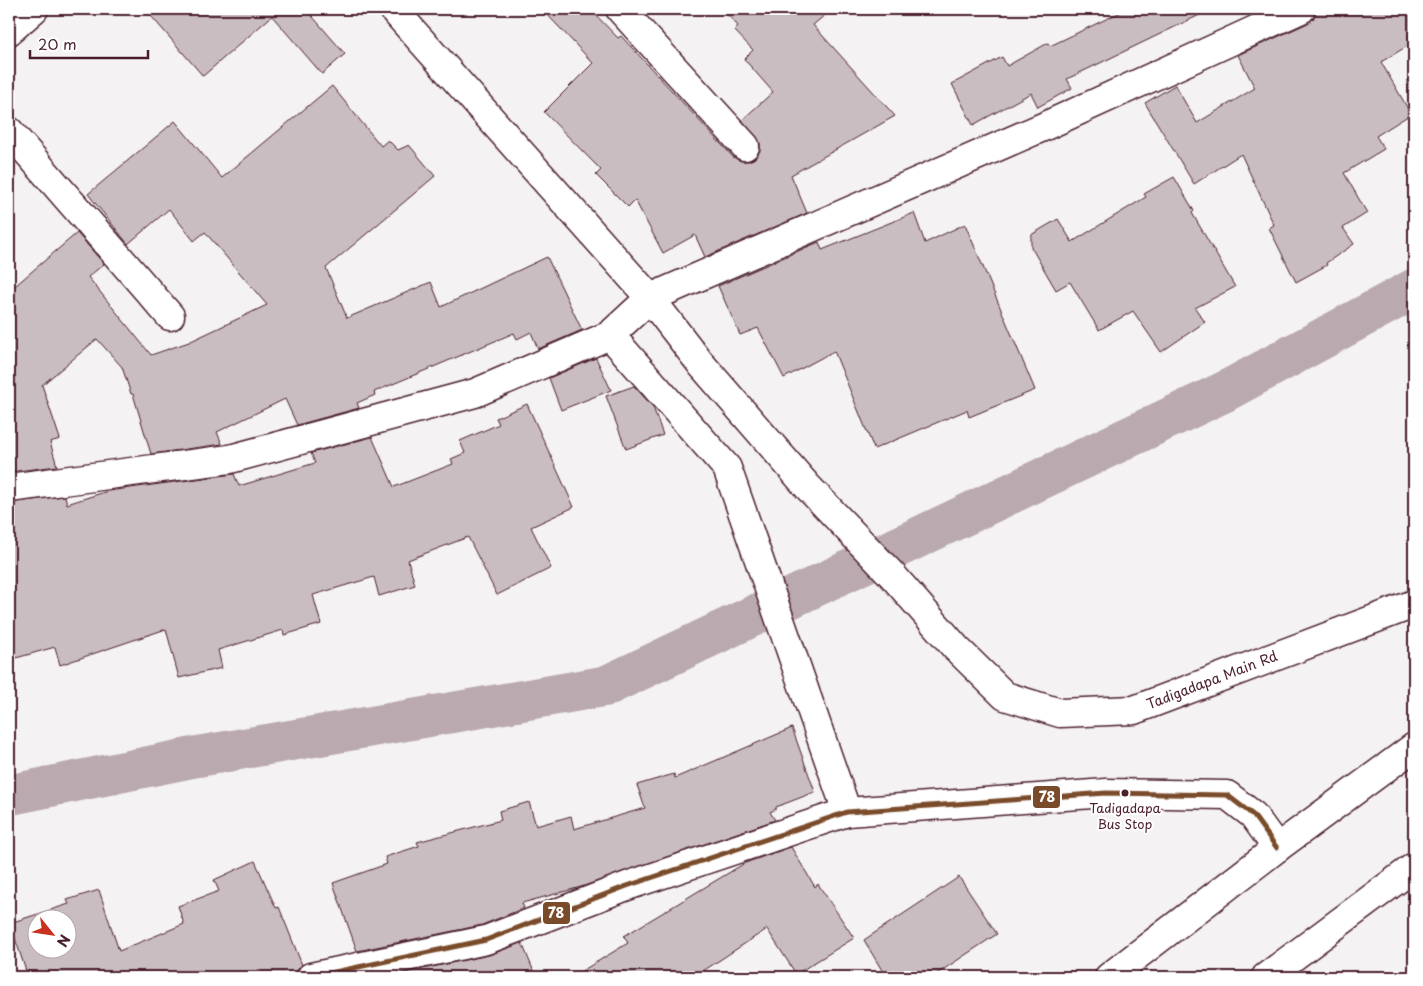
<svg xmlns="http://www.w3.org/2000/svg" width="1423" height="986" font-family="'Playpen Sans',sans-serif">
<style>
.lines{fill:none;stroke-linecap:round;stroke-linejoin:round}
.canal{stroke:#baa9ae;stroke-width:41}
.building{fill:#cabdc1;stroke:#4a1f2b;fill-rule:evenodd}
.minor-casing{stroke:#4a1f2b;stroke-width:31}
.tertiary-casing{stroke:#4a1f2b;stroke-width:31}
.secondary-casing{stroke:#4a1f2b;stroke-width:31}
.trunk-casing{stroke:#4a1f2b;stroke-width:31}
.minor{stroke:#fff;stroke-width:28}
.tertiary{stroke:#fff;stroke-width:28}
.secondary{stroke:#fff;stroke-width:28}
.trunk{stroke:#fff;stroke-width:28}
.bus-1-casing{stroke:#fff;stroke-width:9}
.bus-1{stroke:#7a4b2a;stroke-width:5}
.bus-dot{fill:#4a1f2b;stroke:#fff;stroke-width:2}
.labels{text-anchor:middle;stroke-width:4;stroke-linejoin:round;paint-order:stroke}
.bus-label{font-size:13px;fill:#4a1f2b;stroke:#fff}
.street-label{font-size:14px;fill:#4a1f2b;stroke:#fff}
.line-badge{stroke:#fff;stroke-width:2}
.badge-label{font-size:14px;text-anchor:middle;font-weight:bold;fill:#fff}
</style>
<rect width="100%" height="100%" fill="#f4f2f2"/>
<filter id="ink" filterUnits="userSpaceOnUse"><feTurbulence type="fractalNoise" baseFrequency=".02" numOctaves="2"/><feDisplacementMap in="SourceGraphic" scale="10" xChannelSelector="R" yChannelSelector="G"/><feConvolveMatrix kernelMatrix="1 2 1 2 8 2 1 2 1" color-interpolation-filters="sRGB"/></filter>
<g filter="url(#ink)">
<g class="lines">
<path class="canal" d="M9,795L195,757L606,686L1224,392L1414,289"/>
</g>
<g class="building">
<path d="M145,9H306L345,54L322,74L272,16L203,76Z"/>
<path d="M542,9H590L618,38L621,36L733,157L741,161H749L755,158L760,151V143L742,120L773,92L744,59L753,50L734,30L738,26L722,9H832L813,25L895,116L791,175L807,213L705,257L695,235L663,253L635,200L628,207L596,175L601,170L544,112L593,63Z"/>
<path d="M1127,9H1212L1067,79L1072,88L1038,107L1031,93L973,125L952,84L1002,57L1007,66L1048,43L1050,46Z"/>
<path d="M1316,9H1414V42L1381,62L1411,114L1376,136L1384,149L1344,173L1367,213L1343,228L1354,244L1326,263L1327,265L1296,282L1269,228L1274,225L1241,154L1194,184L1145,103L1175,85L1197,123L1255,88L1238,55L1308,23L1314,18Z"/>
<path d="M332,86L381,146L388,140L398,150L409,145L435,176L326,268L347,318L431,282L441,307L547,257L582,330L538,349L531,332L517,339L514,333L374,392L375,395L357,403L359,408L297,425L285,399L217,432L222,444L151,454L133,394H131L122,367L97,339L42,385L60,439L50,442L57,466L9,472V291L77,233L104,264L88,277L151,355L189,342L267,305L205,232L194,241L169,209L128,244L88,194L175,121L222,178Z"/>
<path d="M1174,177L1194,211L1192,213L1235,287L1195,308L1205,322L1161,352L1133,311L1099,330L1070,282L1056,290L1031,247V235L1058,219L1072,242L1146,197L1144,194Z"/>
<path d="M914,213L925,243L965,224L1035,390L969,417L967,410L874,449L834,351L784,378L758,328L740,335L718,286L819,242L822,250Z"/>
<path d="M596,358L611,390L561,410L549,378Z"/>
<path d="M634,386L653,407L663,435L626,449L606,396Z"/>
<path d="M527,404L574,507L531,527L551,568L497,595L468,537L408,560L415,585L379,596L374,577L313,595L321,624L284,635L283,630L218,650L222,668L179,678L166,629L60,665L55,647L9,660V503L65,496L67,504L108,491L234,474L239,486L315,463L311,453L372,437L394,487L453,464L451,459L465,453L460,441L499,424L496,418Z"/>
<path d="M792,728L815,792L776,807V809L770,812L775,820L581,887L522,903L524,908L482,925L357,951L333,883L387,864L385,857L419,846L417,842L501,820L499,811L529,802L536,826L571,816L574,829L645,808L637,785L674,774L675,778Z"/>
<path d="M791,847L815,887L818,884L854,938L796,974L767,929L694,977H572L628,943L624,936L745,863Z"/>
<path d="M255,861L276,908L279,907L302,965L296,972V977H28L10,923L69,904L67,900L99,890L119,951L184,924L178,906L219,891L214,880ZM38,918H68V948H38Z"/>
<path d="M959,877L997,934L932,977H886L864,940Z"/>
<path d="M522,943L536,977H385L489,955Z"/>
</g>
<g class="lines">
<g class="minor-casing">
<g id="minor">
<path d="M620,9L745,146"/>
<path d="M9,31L34,9"/>
<path d="M9,131L170,316"/>
<path d="M610,335L727,468L847,812"/>
<path d="M311,977L486,940L627,886L847,812L1106,793L1227,795L1253,815L1277,848"/>
</g>
</g>
<g class="tertiary-casing">
<path id="tertiary" d="M9,488L230,459L475,393L610,335L650,298L1043,127L1301,9"/>
</g>
<g class="secondary-casing">
<path id="secondary" d="M393,9L650,298L701,364L807,486L893,576L956,648L1005,696L1060,713L1134,710L1414,604"/>
</g>
<g class="trunk-casing">
<g id="trunk">
<path d="M1109,977L1277,848L1414,747"/>
<path d="M1266,977L1414,867"/>
</g>
</g>
<use href="#minor" class="minor"/>
<use href="#tertiary" class="tertiary"/>
<use href="#secondary" class="secondary"/>
<use href="#trunk" class="trunk"/>
<g class="bus-1-casing">
<path id="bus-1" d="M311,977L486,940L627,886L847,812L1106,793L1227,795L1253,815L1277,848"/>
</g>
<use href="#bus-1" class="bus-1"/>
</g>
</g>
<circle class="bus-dot" cx="1125" cy="793" r="4.5"/>
<g class="labels">
<g class="bus-label">
<text x="1125" y="813">Tadigadapa<tspan x="1125" dy="16">Bus Stop</tspan></text>
</g>
<g class="street-label">
<text transform="translate(1212 680) rotate(-21)" y="5">Tadigadapa Main Rd</text>
</g>
</g>
<g class="line-badge">
<rect x="1032" y="785" width="29" height="24" rx="5" fill="#7a4b2a"/>
<rect x="542" y="901" width="29" height="24" rx="5" fill="#7a4b2a"/>
</g>
<g class="badge-label">
<text x="1047" y="802">78</text>
<text x="556" y="918">78</text>
</g>
<rect width="1423" height="986" fill="none" stroke="#fff" stroke-width="30"/>
<rect x="15" y="15" width="1393" height="956" fill="none" stroke="#4a1f2b" stroke-width="2" filter="url(#ink)"/>
<g transform="translate(52 934) rotate(120)"><circle r="24" fill="#ffffff" stroke="#b7a5aa"/>
<path d="M0-4L9 19L0 12L-9 19Z" fill="#c8321e"/>
<text y="-8" font-size="14" font-weight="bold" text-anchor="middle" fill="#4a1f2b">N</text>
</g>
<path d="M30 50v8h118v-8" fill="none" stroke="#4a1f2b" stroke-width="2.5"/>
<text x="38" y="50" font-size="15" fill="#4a1f2b" stroke="#ffffff" stroke-width="4" paint-order="stroke">20 m</text>
</svg>
